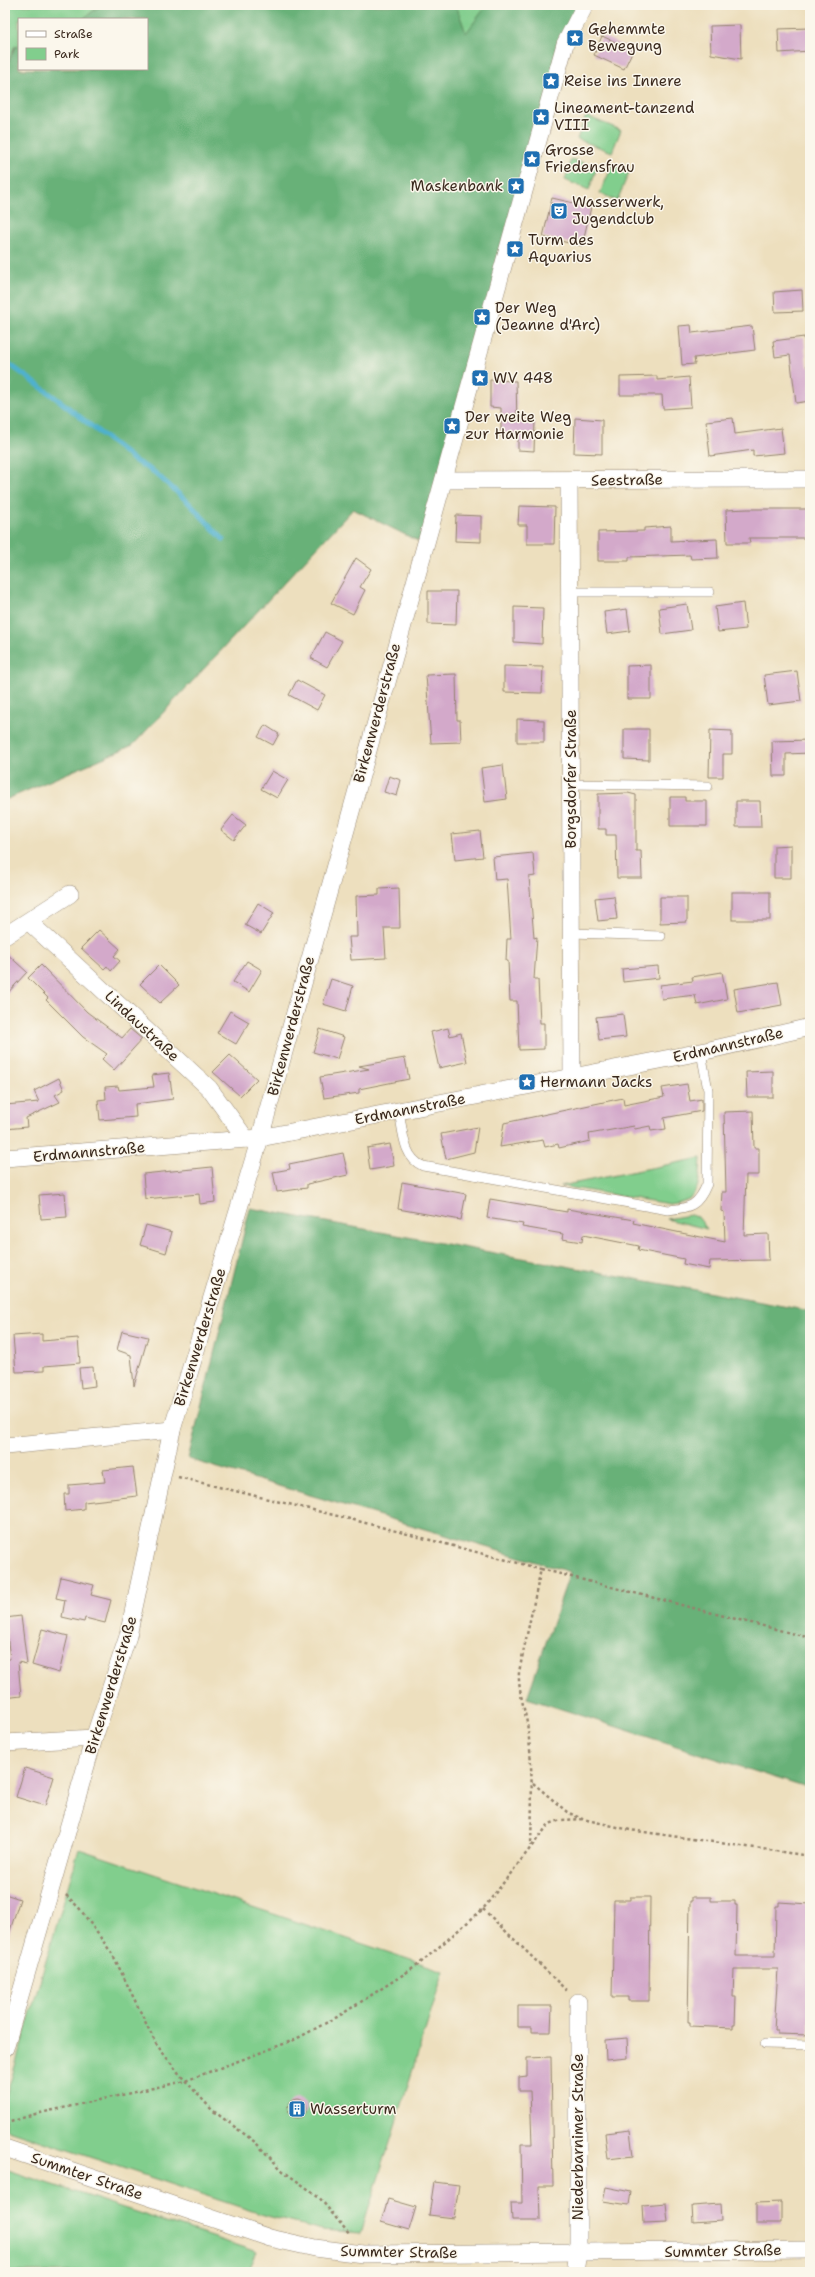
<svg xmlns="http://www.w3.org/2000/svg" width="815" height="2277" font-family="'Shantell Sans',sans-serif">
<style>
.green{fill:#81ce8d;stroke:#5e7c56}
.forest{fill:#68b178;stroke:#526e4b}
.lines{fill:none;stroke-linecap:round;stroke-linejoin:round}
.stream{stroke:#4fb1ce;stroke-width:5}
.building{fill:#d3a9ca}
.service-casing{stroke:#94846e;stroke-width:10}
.minor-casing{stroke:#94846e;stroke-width:18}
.path{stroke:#94846e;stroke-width:2.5;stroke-dasharray:3 3;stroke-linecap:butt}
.service{stroke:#fff;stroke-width:9}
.minor{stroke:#fff;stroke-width:17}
.labels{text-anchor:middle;stroke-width:3;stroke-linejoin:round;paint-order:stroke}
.poi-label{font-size:15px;fill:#3b2a1e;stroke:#fbf7ec;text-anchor:start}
.street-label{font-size:15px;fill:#3b2a1e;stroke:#fbf7ec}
</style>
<rect width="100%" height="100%" fill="#fbf7ec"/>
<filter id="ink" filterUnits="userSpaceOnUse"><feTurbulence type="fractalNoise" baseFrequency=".025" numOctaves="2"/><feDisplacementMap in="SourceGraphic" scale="8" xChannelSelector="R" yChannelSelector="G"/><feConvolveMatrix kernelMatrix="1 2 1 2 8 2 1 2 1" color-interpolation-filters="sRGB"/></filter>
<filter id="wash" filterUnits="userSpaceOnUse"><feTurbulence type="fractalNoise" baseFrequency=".012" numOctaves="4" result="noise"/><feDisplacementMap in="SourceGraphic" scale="16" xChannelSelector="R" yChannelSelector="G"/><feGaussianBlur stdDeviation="0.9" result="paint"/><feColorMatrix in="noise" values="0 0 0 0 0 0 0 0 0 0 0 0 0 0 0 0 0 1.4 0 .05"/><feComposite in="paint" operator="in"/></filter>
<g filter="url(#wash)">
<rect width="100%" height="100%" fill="#eddfbe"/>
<g class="green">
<path d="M5,5H101L83,19H19V46L14,47L7,66L5,79Z"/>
<path d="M456,5H491L468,42Z"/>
<path d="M586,116L621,130L612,152L577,139Z"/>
<path d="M571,159L597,167L589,190L565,180Z"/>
<path d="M613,164L630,170L617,201L600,193Z"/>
<path d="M701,1158C699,1186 700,1201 669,1204L561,1186Z"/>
<path d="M690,1215L698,1217L707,1229L667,1219Z"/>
<path d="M79,1849L444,1971L361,2233L322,2230L267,2216L5,2129V2100Z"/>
<path d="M5,2169L257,2252L248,2272H5Z"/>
</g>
<g class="forest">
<path d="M101,5H456L466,33L487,5H578L424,544L353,509L133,745L5,800V79L7,66L15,47L19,46V69H147V19H83Z"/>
<path d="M250,1208L810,1311V1789L527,1698L570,1572L188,1459Z"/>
</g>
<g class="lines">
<path class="stream" d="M5,361L60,401L135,461L154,472L188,502L223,539"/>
</g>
<g id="blocks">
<g class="building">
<path d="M740,25L741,59L711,54L710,26Z"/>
<path d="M810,28V51L779,53L778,29Z"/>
<path d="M602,36L633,50L624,69L594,55Z"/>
<path d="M552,198L591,207L582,246L543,237Z"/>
<path d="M802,290L803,311L775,312L774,292Z"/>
<path d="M691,325L692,333L752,326L755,350L694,358L695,364L682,365L679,326Z"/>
<path d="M804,337L807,367H810V401L796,403L790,355L775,357L773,341Z"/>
<path d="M657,376V380L689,377L691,407L663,409L662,395H620V377Z"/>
<path d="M490,380L516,381L517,421H535L534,451L518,450V437L501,436V408L490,407Z"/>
<path d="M575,418L602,420V454L574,453Z"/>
<path d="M733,418L735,434L781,428L784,453L753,456V450L710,456L706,421Z"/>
<path d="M519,506L555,507L554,544H527V525H518Z"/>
<path d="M748,509H810V538H749L750,543H727L726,510Z"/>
<path d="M456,515L481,516V542L455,541Z"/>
<path d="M671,526V541L717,539L718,558L691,559L690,555L629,557V561H598V532L644,531V528Z"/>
<path d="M356,558L371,569L360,587L365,590L353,614L331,603Z"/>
<path d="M428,591H457L456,625L428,624Z"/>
<path d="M743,603L746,629L718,632L715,607Z"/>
<path d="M687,604L691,630L662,634L659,608Z"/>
<path d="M514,607L543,608L542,644L514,642Z"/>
<path d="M627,609L630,631L607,634L604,612Z"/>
<path d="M325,632L342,641L327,667L311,658Z"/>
<path d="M651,665V699H627V666Z"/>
<path d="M504,666L543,667L542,693L504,692Z"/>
<path d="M797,671L801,701L768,705L764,675Z"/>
<path d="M456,674L457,720H460L461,742L431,743L426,675Z"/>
<path d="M297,680L325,695L317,710L289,695Z"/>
<path d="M517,719L544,720V742H517Z"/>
<path d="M265,725L279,734L273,745L258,737Z"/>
<path d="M624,729H649V760L624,759Z"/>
<path d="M710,730L732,731V754H723V777H709Z"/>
<path d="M810,740V753L786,754V776H773L772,741Z"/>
<path d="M503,765L507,799L485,802L481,768Z"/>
<path d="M272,771L288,780L277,798L261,789Z"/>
<path d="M389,776L401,780L397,796L384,792Z"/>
<path d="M628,793L636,795V851H641L642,878H617L616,835H606V829H598V794Z"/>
<path d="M670,797H685V801H707V826H670Z"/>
<path d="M736,801H760L761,827H736Z"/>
<path d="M233,815L246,825L234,840L221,830Z"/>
<path d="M480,831L483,857L455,860L452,834Z"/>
<path d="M791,845V878H774V846Z"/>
<path d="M533,853L535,876L529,877L534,938L537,937L534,979H538L540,1023H544V1049L519,1050L517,1001H510L508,961H506L507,939H511L507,879L495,880L493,857Z"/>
<path d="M399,888L400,928H384L386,958L351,960L349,937H357L356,896L379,895V889Z"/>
<rect x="732" y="892" width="38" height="28"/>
<path d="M614,896L617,919L598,921L595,898Z"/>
<path d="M660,897H687V922L660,923Z"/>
<path d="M258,903L274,913L261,934L245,925Z"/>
<path d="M99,930L120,949L114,956L120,961L111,971L107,966L104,969L81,948Z"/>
<path d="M5,952L27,972L5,996Z"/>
<path d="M247,961L262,970L249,992L233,982Z"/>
<path d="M41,965L87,1012L122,1038L130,1029L142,1039L114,1070L102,1059L107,1054L83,1037L46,1000L48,998L28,978Z"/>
<path d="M159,965L179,985L160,1003L140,984Z"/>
<path d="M658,966L659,978L623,982L622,969Z"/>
<path d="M722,972L727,999L697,1005L695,995L662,999L660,985L693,981L692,977Z"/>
<path d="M331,979L353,986L346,1011L323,1004Z"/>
<path d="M778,982L782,1005L738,1013L734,989Z"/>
<path d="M230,1011L249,1022L236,1044L217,1033Z"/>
<path d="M623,1014L626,1037L599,1040L596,1017Z"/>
<path d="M448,1028L450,1036L461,1033L467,1062L439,1068L431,1032Z"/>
<path d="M320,1029L344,1037L337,1059L313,1052Z"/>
<path d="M230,1055L257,1079L240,1096L213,1072Z"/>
<path d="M405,1058L409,1079L359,1089V1093L324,1098L320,1077L369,1069L359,1066Z"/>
<path d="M773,1071V1097H747L746,1072Z"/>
<path d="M169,1073L173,1099L135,1104L136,1117L100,1120L98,1100L106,1099L105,1087L118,1086L119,1090L154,1087L152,1075Z"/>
<path d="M59,1078L64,1090L55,1095L60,1102L26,1118L27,1127L5,1129V1105L39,1102L34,1091Z"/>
<path d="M687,1084L690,1101L702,1099V1111L664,1118L666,1129L651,1131L650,1126L635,1129L634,1126L589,1134L590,1141L559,1148L558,1144L545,1147L543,1140L500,1147L504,1123L623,1098L624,1105L664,1097L662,1088Z"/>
<path d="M753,1111L754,1148H759V1175H746L744,1235L768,1234L769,1260L710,1261L709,1269L683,1264L684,1259L638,1250L639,1246L583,1235L582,1242L562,1239L563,1234L522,1227L523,1224L487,1218L490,1199L567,1212V1209L634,1220L633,1223L725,1242L724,1212L721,1211L722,1192H726L724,1112Z"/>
<path d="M478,1127L474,1152L446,1159L441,1134Z"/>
<path d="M390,1144L394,1166L370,1170L367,1148Z"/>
<path d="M343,1153L348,1175L307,1184V1188L277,1192L273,1172L290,1169L289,1164Z"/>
<path d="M212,1167L215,1202L200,1204L199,1194L145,1199L143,1174Z"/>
<path d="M402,1182L466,1194L461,1220L398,1209Z"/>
<path d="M65,1193L67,1217L41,1219L39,1195Z"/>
<path d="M146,1225L172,1232L166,1253L140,1245Z"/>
<path d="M122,1331L148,1337L134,1386L131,1355L117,1350Z"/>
<path d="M42,1334V1341L78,1338L80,1363L44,1366V1371L16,1372L13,1336Z"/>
<path d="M93,1367L95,1386L81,1388L79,1368Z"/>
<path d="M133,1467L137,1496L84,1502V1509L65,1511L64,1494H69V1485L105,1482L103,1470Z"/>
<path d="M61,1577L94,1585L91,1595L111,1600L105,1623L85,1618L84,1622L62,1617L65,1600L56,1598Z"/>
<path d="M21,1616L27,1664L18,1662L21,1696L5,1698V1659H10L5,1618Z"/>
<path d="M42,1629L68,1636L59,1673L32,1665Z"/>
<path d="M25,1768L54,1777L45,1806L16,1797Z"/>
<path d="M5,1894L20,1899L8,1937H5Z"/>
<path d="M630,1897H650L649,2001H628V1997H612L614,1900H630Z"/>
<path d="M692,1897H711V1901H735V1905H737L736,1956H775L776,1906H779V1902L810,1904V2035L777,2034V2030H774L778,1969H734L733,1997H736L735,2024H733V2028L690,2026V2022H688L689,1964L690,1901H692Z"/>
<path d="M518,2006H552L551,2032H532V2027H518Z"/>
<path d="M627,2038L628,2058L606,2060L605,2040Z"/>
<path d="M551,2057L553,2186H539L540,2220H512L511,2203H522L521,2144H532L530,2091H519V2077L527,2076V2058Z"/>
<circle cx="297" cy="2108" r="10"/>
<path d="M630,2130L633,2156L608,2159L605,2133Z"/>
<path d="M434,2182L459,2185L454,2218L429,2215Z"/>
<path d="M606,2187L631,2192L629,2205L603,2201Z"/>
<path d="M388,2199L416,2207L409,2230L381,2222Z"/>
<path d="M781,2202V2223H756V2203Z"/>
<path d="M666,2203L668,2222L644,2223L643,2205Z"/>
<path d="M720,2204L721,2221L693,2223L692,2206Z"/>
</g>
</g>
</g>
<g filter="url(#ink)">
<use href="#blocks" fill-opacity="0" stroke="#94846e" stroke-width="1"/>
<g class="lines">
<g class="service-casing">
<g id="service">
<path d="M569,592H710"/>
<path d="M571,784L708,786"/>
<path d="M572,933L661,936"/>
<path d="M399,1111C403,1131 403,1158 423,1166L668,1210C690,1208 698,1206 707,1184L708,1090L701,1052"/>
<path d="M765,2044L810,2045"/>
</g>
</g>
<g class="minor-casing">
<g id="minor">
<path d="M444,480L810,479"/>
<path d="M569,481L572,1078"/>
<path d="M29,922L209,1088L246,1139"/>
<path d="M5,936L70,894"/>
<path d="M5,1158L260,1138L701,1052L810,1027"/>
<path d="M5,1446L172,1430"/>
<path d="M5,1743L94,1738"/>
<path d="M5,2048L94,1738L128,1636L172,1430L260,1138L565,44L585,5"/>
<path d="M5,2148L270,2238L315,2248L363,2254L810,2250"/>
<path d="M575,2272L578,2252V2002"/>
</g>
</g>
<g class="path">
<path d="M178,1477L354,1520L541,1569L519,1672C518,1690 524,1706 527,1723C533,1764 532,1805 531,1846"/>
<path d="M541,1569L810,1638"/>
<path d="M533,1783L567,1812L582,1819"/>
<path d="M66,1895L80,1909L113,1955L156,2044L181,2076L212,2110L255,2142L283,2171L318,2196L350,2235"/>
<path d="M483,1909L567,1991"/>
<path d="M5,2124L31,2115L185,2081L294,2040L339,2016L418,1965L483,1909L549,1824L561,1820L583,1819L630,1830L810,1856"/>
</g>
<use href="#service" class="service"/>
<use href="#minor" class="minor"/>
</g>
</g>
<defs>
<g id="sight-square" transform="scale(0.9)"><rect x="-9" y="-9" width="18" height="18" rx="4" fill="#1f6fb2" stroke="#fbf7ec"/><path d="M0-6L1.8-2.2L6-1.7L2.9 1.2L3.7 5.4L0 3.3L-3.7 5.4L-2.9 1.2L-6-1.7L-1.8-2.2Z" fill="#fff"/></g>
<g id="theatre-square" transform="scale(0.9)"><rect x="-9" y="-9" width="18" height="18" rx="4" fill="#1f6fb2" stroke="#fbf7ec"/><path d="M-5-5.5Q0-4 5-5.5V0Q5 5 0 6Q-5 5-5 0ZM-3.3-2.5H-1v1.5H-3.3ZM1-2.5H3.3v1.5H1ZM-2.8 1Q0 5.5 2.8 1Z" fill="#fff"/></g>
<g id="building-square" transform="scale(0.9)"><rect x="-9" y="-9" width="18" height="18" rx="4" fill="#1f6fb2" stroke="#fbf7ec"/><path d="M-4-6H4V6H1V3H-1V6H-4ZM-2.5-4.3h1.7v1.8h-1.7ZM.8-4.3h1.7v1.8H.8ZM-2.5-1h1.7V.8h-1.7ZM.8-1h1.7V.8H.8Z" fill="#fff"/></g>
</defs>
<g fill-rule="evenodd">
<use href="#sight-square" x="575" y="38"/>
<use href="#sight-square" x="551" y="81"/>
<use href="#sight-square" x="541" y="117"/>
<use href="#sight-square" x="532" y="159"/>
<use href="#sight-square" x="516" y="186"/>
<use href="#theatre-square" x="559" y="211"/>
<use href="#sight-square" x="515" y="249"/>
<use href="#sight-square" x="482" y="317"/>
<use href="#sight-square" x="480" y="378"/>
<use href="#sight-square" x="452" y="426"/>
<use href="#sight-square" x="527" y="1082"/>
<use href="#building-square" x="297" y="2109"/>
</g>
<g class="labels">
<g class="poi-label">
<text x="588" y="34">Gehemmte<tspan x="588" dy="17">Bewegung</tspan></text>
<text x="564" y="86">Reise ins Innere</text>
<text x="554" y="113">Lineament-tanzend<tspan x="554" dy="17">VIII</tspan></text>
<text x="545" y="155">Grosse<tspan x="545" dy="17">Friedensfrau</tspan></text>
<text x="503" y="191" text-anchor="end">Maskenbank</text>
<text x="572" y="207">Wasserwerk,<tspan x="572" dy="17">Jugendclub</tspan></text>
<text x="528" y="245">Turm des<tspan x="528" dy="17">Aquarius</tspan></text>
<text x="495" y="313">Der Weg<tspan x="495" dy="17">(Jeanne d'Arc)</tspan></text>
<text x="493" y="383">WV 448</text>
<text x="465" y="422">Der weite Weg<tspan x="465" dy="17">zur Harmonie</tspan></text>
<text x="540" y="1087">Hermann Jacks</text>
<text x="310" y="2114">Wasserturm</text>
</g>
<g class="street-label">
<text transform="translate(627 480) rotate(-1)" y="5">Seestraße</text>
<text transform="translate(377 713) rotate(-75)" y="5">Birkenwerderstraße</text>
<text transform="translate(571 779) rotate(-90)" y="5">Borgsdorfer Straße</text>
<text transform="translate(142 1026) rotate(43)" y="5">Lindaustraße</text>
<text transform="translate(291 1026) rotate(-75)" y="5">Birkenwerderstraße</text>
<text transform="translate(728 1045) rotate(-13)" y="5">Erdmannstraße</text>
<text transform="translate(410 1109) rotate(-11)" y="5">Erdmannstraße</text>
<text transform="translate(89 1152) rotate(-5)" y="5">Erdmannstraße</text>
<text transform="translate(200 1337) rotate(-73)" y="5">Birkenwerderstraße</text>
<text transform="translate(111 1685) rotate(-73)" y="5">Birkenwerderstraße</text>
<text transform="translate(578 2137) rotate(-90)" y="5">Niederbarnimer Straße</text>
<text transform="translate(87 2176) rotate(19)" y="5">Summter Straße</text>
<text transform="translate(723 2251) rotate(-1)" y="5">Summter Straße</text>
<text transform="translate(399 2252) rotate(1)" y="5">Summter Straße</text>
</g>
</g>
<rect width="815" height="2277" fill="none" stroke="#fbf7ec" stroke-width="20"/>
<rect x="18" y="18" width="130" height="52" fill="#fbf7ec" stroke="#aea59a"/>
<rect x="26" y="31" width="20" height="6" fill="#ffffff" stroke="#aea59a"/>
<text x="54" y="38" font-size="12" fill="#3b2a1e">Straße</text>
<rect x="26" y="48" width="20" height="12" fill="#81ce8d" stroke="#aea59a"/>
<text x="54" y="58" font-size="12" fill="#3b2a1e">Park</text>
</svg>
